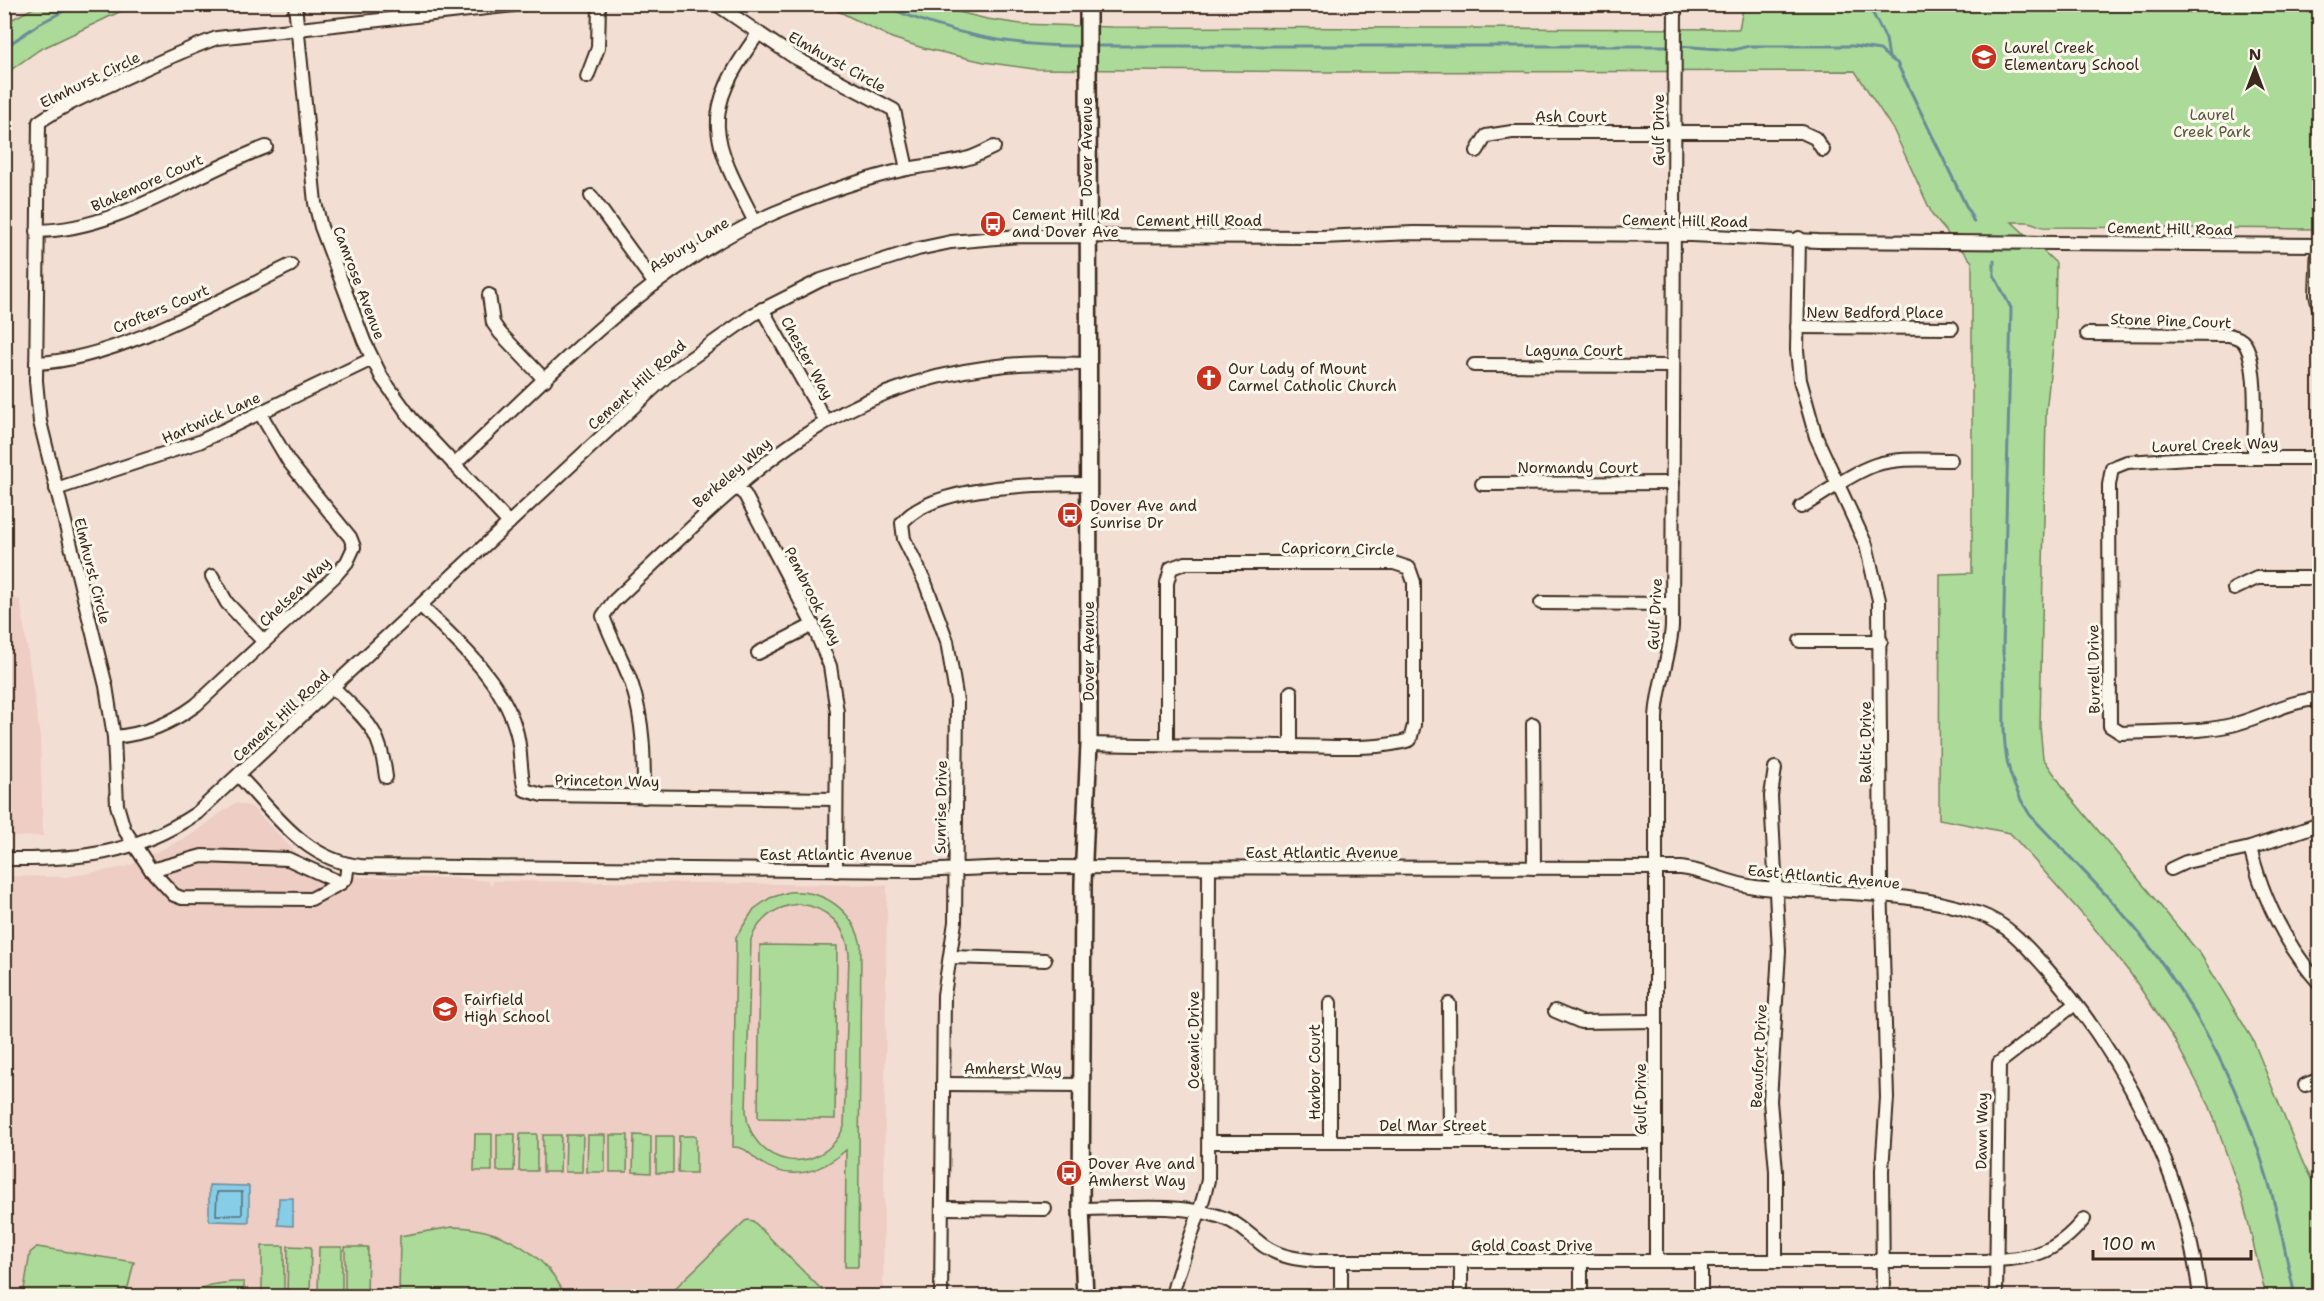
<svg xmlns="http://www.w3.org/2000/svg" width="2324" height="1301" font-family="'Shantell Sans',sans-serif">
<style>
.built{fill:#edcdc4}
.green{fill:#acda99;stroke:#74825c;stroke-width:1.5;fill-rule:evenodd}
.water{fill:#87cde8;stroke:#698c97;stroke-width:1.5}
.lines{fill:none;stroke-linecap:round;stroke-linejoin:round}
.shore{stroke:#596b6f;stroke-width:1.5}
.stream{stroke:#698c97;stroke-width:3}
.minor-casing{stroke:#3b2a1e;stroke-width:16}
.major-casing{stroke:#3b2a1e;stroke-width:20}
.minor{stroke:#fbf7ec;stroke-width:12}
.major{stroke:#fbf7ec;stroke-width:15}
.labels{text-anchor:middle;stroke-width:6;stroke-linejoin:round;paint-order:stroke}
.poi-label{font-size:15px;fill:#3b2a1e;stroke:#fbf7ec;text-anchor:start}
.street-label{font-size:15px;fill:#3b2a1e;stroke:#fbf7ec}
.park-label{font-size:15px;fill:#57563d;stroke:#fbf7ec}
</style>
<rect width="100%" height="100%" fill="#f3ded4"/>
<filter id="ink" filterUnits="userSpaceOnUse"><feTurbulence type="fractalNoise" baseFrequency=".0167" numOctaves="2"/><feDisplacementMap in="SourceGraphic" scale="12" xChannelSelector="R" yChannelSelector="G"/><feConvolveMatrix kernelMatrix="1 2 1 2 8 2 1 2 1" color-interpolation-filters="sRGB"/></filter>
<g filter="url(#ink)">
<g class="built">
<path d="M5,599H20L40,737L43,836L5,837Z"/>
<path d="M235,803L252,807L298,855L311,863L341,874L364,877L456,878L489,881L490,885L493,884V881L887,885L883,1296H5V876L66,877L126,867L191,835Z"/>
</g>
<g class="green">
<path d="M1744,4L2319,5V229L2043,227L2029,222H2012L2056,263L2055,327L2046,413L2040,727L2043,758L2068,794L2201,955L2253,1040L2303,1163L2319,1194V1296H2266L2242,1198L2210,1107L2174,1039L2130,973L2090,923L2010,833L1939,819L1940,574L1972,573V262L1933,216L1894,131L1855,71L1332,72L1034,69L984,62L923,48L892,38L826,5H930L987,19L1021,24L1111,27L1739,29Z"/>
<path d="M39,5V4L134,5L39,50L5,74V23Z"/>
<path d="M789,892C825,890 853,910 861,945L858,1267H845L846,1150C822,1172 790,1183 760,1162C749,1155 748,1147 733,1147L736,937L754,909L770,898ZM799,904C827,907 847,926 849,954L844,1127C821,1179 750,1168 746,1111L751,939C760,918 776,906 799,904Z"/>
<path d="M760,945L837,946L835,1119L758,1118Z"/>
<path d="M475,1134H492V1171H474Z"/>
<path d="M497,1134H515L514,1171H497Z"/>
<path d="M520,1134H537V1171H519Z"/>
<path d="M543,1135H561L560,1172H543Z"/>
<path d="M566,1135H583L582,1172H565Z"/>
<path d="M588,1135H605V1172H587Z"/>
<path d="M610,1135H628L627,1172H610Z"/>
<path d="M634,1135L651,1136V1173L633,1172Z"/>
<rect x="656" y="1136" width="17" height="37"/>
<path d="M679,1136H696V1173H678Z"/>
<path d="M748,1220L753,1221L828,1296H667L745,1221Z"/>
<path d="M452,1227C499,1227 547,1253 565,1296H399L400,1236Z"/>
<rect x="262" y="1246" width="22" height="50"/>
<path d="M288,1246L311,1247L310,1296H287Z"/>
<path d="M37,1247L134,1262L126,1296H23L30,1253Z"/>
<path d="M319,1247H342V1296H318Z"/>
<path d="M345,1247H368L367,1296H345Z"/>
<path d="M232,1282H244V1296H183L210,1285Z"/>
</g>
<g class="water">
<path d="M209,1185L249,1186V1222L209,1221Z"/>
<path d="M279,1198H293V1226L278,1225Z"/>
</g>
<g class="lines">
<path class="shore" d="M217,1192H242V1215H216Z"/>
<g class="stream">
<path d="M880,4C947,34 1011,47 1085,46"/>
<path d="M1868,4L1886,39L1889,58L1897,63L1974,222"/>
<path d="M1094,46H1673"/>
<path d="M1679,46L1733,50L1750,46H1853L1880,50L1889,58"/>
<path d="M4,48L39,24L77,4"/>
<path d="M1994,260V275L2011,308L2003,651C2008,714 1992,758 2030,815C2070,858 2114,900 2150,947C2201,1014 2243,1096 2267,1177C2279,1216 2286,1257 2295,1296"/>
</g>
<g class="minor-casing">
<g id="minor">
<path d="M295,4L315,203L321,227L364,341L382,378L411,418L509,523"/>
<path d="M716,4L794,57L894,110L907,169"/>
<path d="M587,77L598,48L599,4"/>
<path d="M1477,151L1486,136L1512,132H1802L1815,138L1823,150"/>
<path d="M591,196L655,284"/>
<path d="M755,222C711,137 699,115 758,34"/>
<path d="M37,231C119,230 190,175 266,147"/>
<path d="M1799,238L1797,350L1800,380L1816,437L1866,545L1879,600L1881,880L1887,1098L1882,1170L1883,1296"/>
<path d="M2318,245L2316,295L2320,312"/>
<path d="M489,295L493,323L500,333L545,380"/>
<path d="M762,309L825,420"/>
<path d="M1797,327L1952,328"/>
<path d="M2087,334L2229,335C2236,337 2241,338 2245,344C2259,367 2254,430 2254,458"/>
<path d="M36,363C116,360 220,300 291,265"/>
<path d="M1474,365L1673,366"/>
<path d="M2320,458H2189L2127,462L2112,468L2109,485L2110,726L2121,733C2155,731 2193,733 2227,726C2259,720 2286,700 2320,699"/>
<path d="M454,465C553,373 648,268 774,213C817,195 861,179 907,169C926,165 946,164 965,159C975,157 985,151 994,147"/>
<path d="M1482,484L1673,483"/>
<path d="M736,487L745,495L813,625L830,666L837,712L836,871"/>
<path d="M56,489L199,442L372,359"/>
<path d="M1801,507C1825,494 1849,474 1875,465C1899,457 1926,460 1951,460"/>
<path d="M212,576L227,603L264,642"/>
<path d="M2234,589L2257,578H2320"/>
<path d="M1541,603L1672,604"/>
<path d="M421,606C457,641 502,680 516,730C522,750 519,770 525,790L542,795L836,799"/>
<path d="M1800,641H1881"/>
<path d="M758,653L813,625"/>
<path d="M333,687C367,722 380,727 386,777"/>
<path d="M1291,692V746"/>
<path d="M1533,724L1534,868"/>
<path d="M114,737C146,734 170,724 196,705L334,577L347,562L354,547L350,537L289,462L260,413"/>
<path d="M1089,744C1156,746 1224,745 1291,746C1329,746 1373,751 1410,740L1414,725V582L1409,568L1394,563H1185L1171,568L1167,583V745"/>
<path d="M1775,768L1771,796L1779,951L1770,1101L1776,1171V1261"/>
<path d="M239,776C274,813 306,861 361,866L917,871L1011,867L1681,868C1707,871 1729,884 1755,887C1827,895 1910,889 1980,914C2008,924 2026,946 2046,968C2126,1058 2185,1176 2200,1296"/>
<path d="M644,797C644,758 644,722 632,685C624,661 611,640 603,616L613,602C732,491 818,389 990,367C1022,362 1056,363 1089,364"/>
<path d="M2250,848C2263,898 2285,945 2320,984"/>
<path d="M4,859C79,860 134,855 197,813L670,373L754,314L821,280L918,249L951,242L1019,236L1321,237L1413,233L1692,235L1818,241L2320,245"/>
<path d="M348,864L346,878L341,883L311,899L182,898L174,895L151,870L124,829L117,805L114,737L106,686L40,422L36,381L39,122C63,105 92,93 118,81C151,66 183,50 217,38L524,4"/>
<path d="M2171,869L2186,862L2250,848L2320,824"/>
<path d="M151,870L202,856L288,859L341,883"/>
<path d="M951,957L1045,960"/>
<path d="M1330,1003V1141"/>
<path d="M1449,1004L1450,1142"/>
<path d="M1555,1011L1581,1022L1656,1021"/>
<path d="M943,1084L1082,1085"/>
<path d="M2305,1085L2320,1079"/>
<path d="M1210,1142H1656"/>
<path d="M942,1208L1045,1209"/>
<path d="M1081,1209C1126,1209 1175,1203 1218,1216C1237,1221 1249,1235 1264,1246C1280,1257 1297,1259 1316,1261H1984C2030,1258 2054,1256 2084,1219"/>
<path d="M1341,1261V1296"/>
<path d="M1461,1261V1296"/>
<path d="M1581,1261V1296"/>
<path d="M1656,1261V719C1657,686 1670,658 1672,626L1675,4"/>
<path d="M1701,1261V1296"/>
<path d="M941,1296L944,995L955,922L957,701L947,641L925,582L904,539L902,523C933,484 1041,484 1089,484"/>
<path d="M1172,1296C1181,1257 1199,1221 1208,1180L1209,868"/>
<path d="M1996,1296L1999,1063L2075,1004"/>
</g>
</g>
<g class="major-casing">
<path id="major" d="M1085,1296L1081,1209L1083,882L1089,744L1088,4"/>
</g>
<use href="#minor" class="minor"/>
<use href="#major" class="major"/>
</g>
</g>
<defs>
<g id="school-disc" transform="scale(1.35)"><circle r="9.5" fill="#c8321e" stroke="#fbf7ec"/><path d="M0-5L7-2L0 1L-7-2ZM-4 1L0 2.5L4 1V4Q0 6-4 4Z" fill="#fff"/></g>
<g id="bus-disc" transform="scale(1.35)"><circle r="9.5" fill="#c8321e" stroke="#fbf7ec"/><path d="M-5-6H5V4H4V6H2V4H-2V6H-4V4H-5ZM-3.5-4V0h7V-4ZM-3.5 1.2v1.5H-2V1.2ZM2 1.2v1.5H3.5V1.2Z" fill="#fff"/></g>
<g id="church-disc" transform="scale(1.35)"><circle r="9.5" fill="#c8321e" stroke="#fbf7ec"/><path d="M-1.2-6h2.4v3.5h3.3v2.4h-3.3V6h-2.4V-.1h-3.3v-2.4h3.3Z" fill="#fff"/></g>
</defs>
<g fill-rule="evenodd">
<use href="#school-disc" x="1984" y="57"/>
<use href="#bus-disc" x="993" y="224"/>
<use href="#church-disc" x="1209" y="378"/>
<use href="#bus-disc" x="1070" y="515"/>
<use href="#school-disc" x="445" y="1009"/>
<use href="#bus-disc" x="1069" y="1173"/>
</g>
<g class="labels">
<g class="poi-label">
<text x="2004" y="53">Laurel Creek<tspan x="2004" dy="17">Elementary School</tspan></text>
<text x="1012" y="220">Cement Hill Rd<tspan x="1012" dy="17">and Dover Ave</tspan></text>
<text x="1228" y="374">Our Lady of Mount<tspan x="1228" dy="17">Carmel Catholic Church</tspan></text>
<text x="1090" y="511">Dover Ave and<tspan x="1090" dy="17">Sunrise Dr</tspan></text>
<text x="464" y="1005">Fairfield<tspan x="464" dy="17">High School</tspan></text>
<text x="1088" y="1169">Dover Ave and<tspan x="1088" dy="17">Amherst Way</tspan></text>
</g>
<g class="street-label">
<text transform="translate(837 62) rotate(29)" y="5">Elmhurst Circle</text>
<text transform="translate(90 80) rotate(-26)" y="5">Elmhurst Circle</text>
<text x="1571" y="122">Ash Court</text>
<text transform="translate(1659 130) rotate(-90)" y="5">Gulf Drive</text>
<text transform="translate(1087 147) rotate(-90)" y="5">Dover Avenue</text>
<text transform="translate(147 183) rotate(-24)" y="5">Blakemore Court</text>
<text x="1199" y="226">Cement Hill Road</text>
<text transform="translate(1685 221) rotate(1)" y="5">Cement Hill Road</text>
<text transform="translate(2170 229) rotate(1)" y="5">Cement Hill Road</text>
<text transform="translate(689 245) rotate(-32)" y="5">Asbury Lane</text>
<text transform="translate(359 283) rotate(69)" y="5">Camrose Avenue</text>
<text transform="translate(161 309) rotate(-23)" y="5">Crofters Court</text>
<text x="1875" y="318">New Bedford Place</text>
<text transform="translate(2171 321) rotate(2)" y="5">Stone Pine Court</text>
<text x="1574" y="356">Laguna Court</text>
<text transform="translate(807 358) rotate(61)" y="5">Chester Way</text>
<text transform="translate(637 385) rotate(-42)" y="5">Cement Hill Road</text>
<text transform="translate(211 418) rotate(-24)" y="5">Hartwick Lane</text>
<text transform="translate(2215 445) rotate(-2)" y="5">Laurel Creek Way</text>
<text x="1578" y="473">Normandy Court</text>
<text transform="translate(732 473) rotate(-41)" y="5">Berkeley Way</text>
<text transform="translate(1338 549) rotate(1)" y="5">Capricorn Circle</text>
<text transform="translate(92 571) rotate(76)" y="5">Elmhurst Circle</text>
<text transform="translate(295 592) rotate(-44)" y="5">Chelsea Way</text>
<text transform="translate(813 596) rotate(63)" y="5">Pembrook Way</text>
<text transform="translate(1655 614) rotate(-87)" y="5">Gulf Drive</text>
<text transform="translate(1089 651) rotate(-90)" y="5">Dover Avenue</text>
<text transform="translate(2094 669) rotate(-91)" y="5">Burrell Drive</text>
<text transform="translate(281 716) rotate(-43)" y="5">Cement Hill Road</text>
<text transform="translate(1866 742) rotate(-90)" y="5">Baltic Drive</text>
<text transform="translate(607 781) rotate(1)" y="5">Princeton Way</text>
<text transform="translate(941 807) rotate(-89)" y="5">Sunrise Drive</text>
<text x="1322" y="858">East Atlantic Avenue</text>
<text x="836" y="860">East Atlantic Avenue</text>
<text transform="translate(1824 877) rotate(5)" y="5">East Atlantic Avenue</text>
<text transform="translate(1194 1040) rotate(-90)" y="5">Oceanic Drive</text>
<text transform="translate(1759 1056) rotate(-87)" y="5">Beaufort Drive</text>
<text x="1013" y="1074">Amherst Way</text>
<text transform="translate(1315 1072) rotate(-90)" y="5">Harbor Court</text>
<text transform="translate(1641 1099) rotate(-90)" y="5">Gulf Drive</text>
<text x="1433" y="1131">Del Mar Street</text>
<text transform="translate(1982 1131) rotate(-89)" y="5">Dawn Way</text>
<text x="1532" y="1251">Gold Coast Drive</text>
</g>
<g class="park-label">
<text x="2212" y="120">Laurel<tspan x="2212" dy="17">Creek Park</tspan></text>
</g>
</g>
<rect width="2324" height="1301" fill="none" stroke="#fbf7ec" stroke-width="24"/>
<rect x="12" y="12" width="2300" height="1277" fill="none" stroke="#3b2a1e" stroke-width="2" filter="url(#ink)"/>
<g transform="translate(2255 69)" stroke="#fbf7ec" stroke-width="4.5" paint-order="stroke">
<path d="M0-4.5L10 22L0 15L-10 22Z" fill="#3b2a1e"/>
<text y="-9" font-size="16" font-weight="bold" text-anchor="middle" fill="#3b2a1e">N</text>
</g>
<path d="M2093 1250v9h158v-9" fill="none" stroke="#3b2a1e" stroke-width="3"/>
<text x="2102" y="1250" font-size="18" fill="#3b2a1e" stroke="#fbf7ec" stroke-width="4.5" paint-order="stroke">100 m</text>
</svg>
